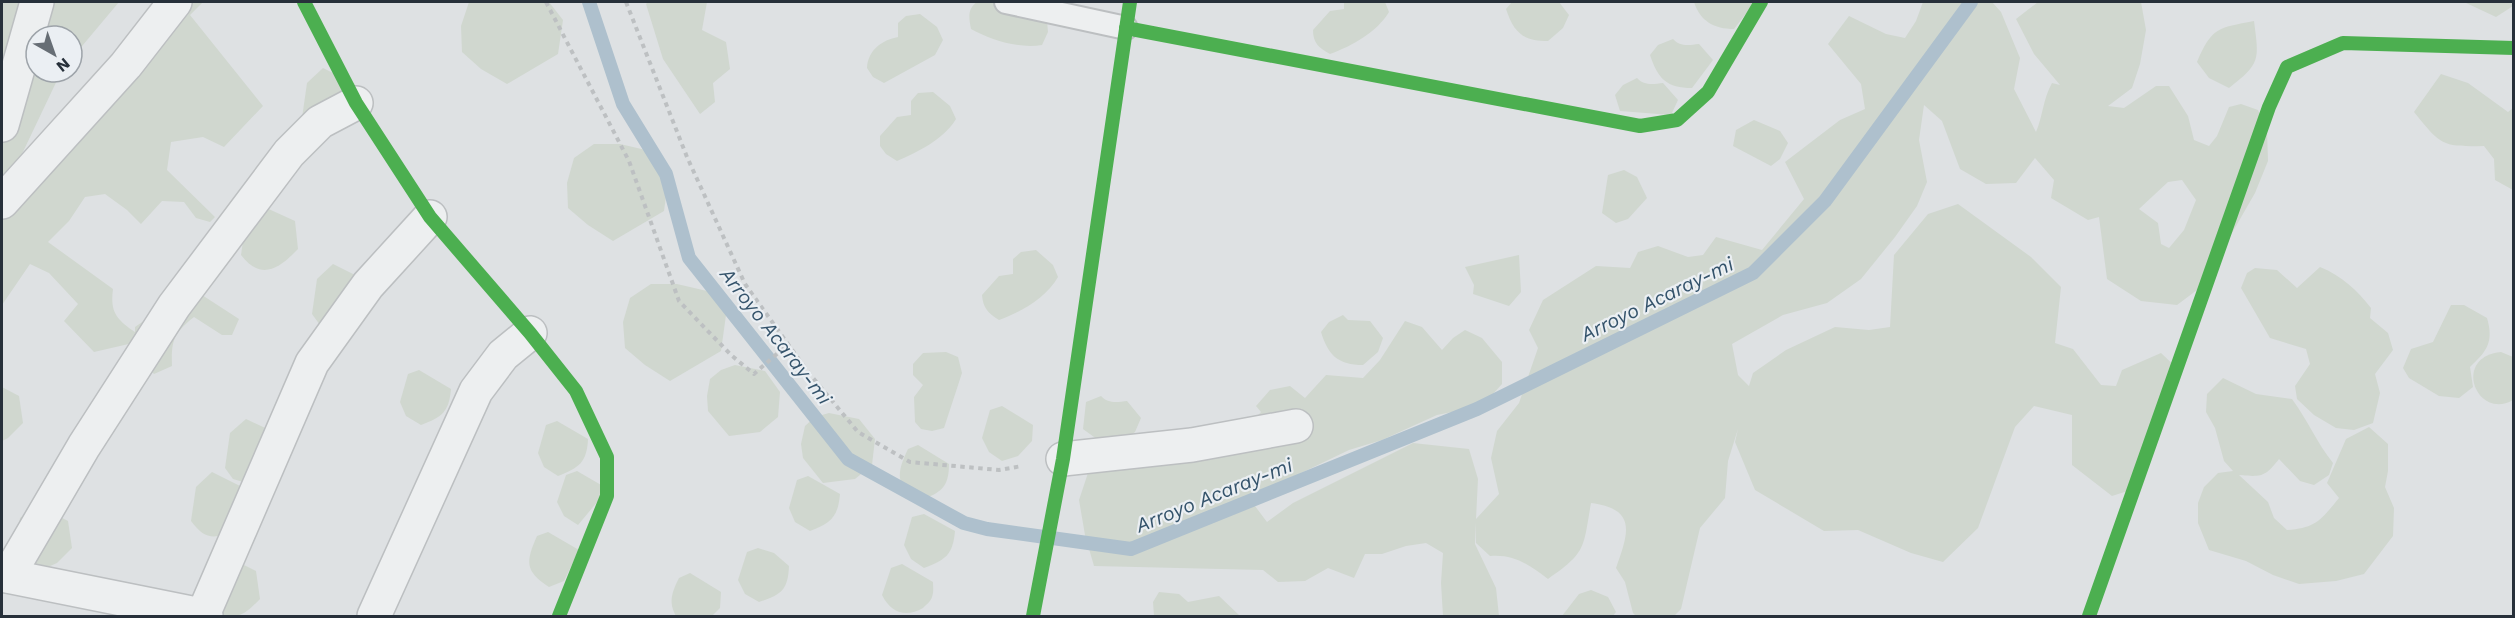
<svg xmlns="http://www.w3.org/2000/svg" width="2515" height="618" font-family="'Work Sans',sans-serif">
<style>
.green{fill:#d0d7cf;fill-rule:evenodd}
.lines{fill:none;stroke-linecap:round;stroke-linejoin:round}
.stream{stroke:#aec0cd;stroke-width:14}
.lane-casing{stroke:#bcbfc1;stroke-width:26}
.street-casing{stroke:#bcbfc1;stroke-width:36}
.path{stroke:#bdc0c2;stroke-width:4;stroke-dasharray:4.5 4.5;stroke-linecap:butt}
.lane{stroke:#edeff0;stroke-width:22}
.street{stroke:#edeff0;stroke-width:33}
.fast{stroke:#4caf50;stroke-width:14}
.labels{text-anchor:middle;stroke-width:4.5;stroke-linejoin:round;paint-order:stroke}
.water-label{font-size:20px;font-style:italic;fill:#34536b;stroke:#ebeff3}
</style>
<rect width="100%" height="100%" fill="#dee1e3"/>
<g class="green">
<path d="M2,2H119L72,58V36H36V72H61L2,196Z"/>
<path d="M184,2H203L190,15L263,106L224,147L203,137L171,142L167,170L215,217L210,222L196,218L184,202L162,201L141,224L127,210L105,194L85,197L69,221L48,242L113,289C110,312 116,319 135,332V327L158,311L202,295L239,319L232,335H222L194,317C174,333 171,340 172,366L154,374L146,366L133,343L94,352L64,321L78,304L49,273L30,264L2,305V214Z"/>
<path d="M469,2H549L563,20L558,54L507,84L481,69L462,52L461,26Z"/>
<path d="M648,2H707L702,30L726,42L730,69L713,83L715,102L700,114L663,59L646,4Z"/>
<path d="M977,2H1006L1046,10L1048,32L1042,45C1019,49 991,40 971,29C969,18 967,9 977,2Z"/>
<path d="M1344,2H1385L1389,12C1377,32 1352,46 1330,54C1319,48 1313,43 1313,30L1330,11L1344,9Z"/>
<path d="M1512,2H1559L1569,15L1563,28L1548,41C1523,41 1514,33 1506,9Z"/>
<path d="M1694,2H1755L1734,29C1714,29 1700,21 1694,2Z"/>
<path d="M1923,2H1992L2001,12L2020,58L2014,89L2036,132C2043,115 2043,99 2052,83L2060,85L2034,54L2016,19L2038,2H2141L2146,30L2140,64L2132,88L2108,106L2124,108L2156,86H2169L2188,116L2194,140L2209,146L2217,136L2229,107L2241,104L2258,110L2267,130L2268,161L2255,193L2201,287L2177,305L2141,301L2107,279L2099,217L2088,220L2051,198L2054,180L2035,158L2016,183L1986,184L1960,169L1942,121L1924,105L1919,140L1927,182L1917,206L1895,237L1861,279L1827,303L1783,315L1732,344L1738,375L1749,386L1753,373L1786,350L1835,327L1869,330L1890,327L1894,255L1928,214L1958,204L2031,257L2061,287L2055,343L2073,349L2101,385L2116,386L2122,370L2161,353L2180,371L2137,488L2112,496L2072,465V415L2034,406L2015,427L1978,528L1943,562L1911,553L1858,530L1824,531L1755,490L1735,442L1738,429L1728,461L1725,498L1700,528L1681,609L1674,616H1636L1633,613L1625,582L1616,568C1628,534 1638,509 1591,503C1583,548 1587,552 1548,579C1529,565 1515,554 1490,556L1476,543V522L1475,544L1496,588L1499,616H1443L1441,583L1443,553L1426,543L1406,546L1382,554H1365L1354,578L1328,568L1305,581L1278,582L1263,570L1094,566L1085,535L1079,500L1089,470L1251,423L1261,412L1256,406L1270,390L1290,386L1305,398L1326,375L1363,378L1380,360L1405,321L1422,327L1442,350L1453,338L1465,330L1482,338L1502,362V384L1482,406L1437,415L1382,440L1349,450L1249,498L1267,522L1293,503L1413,443L1469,449L1478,479L1476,519L1499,494L1491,458L1497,431L1519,403L1538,348L1529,330L1543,300L1596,266L1630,268L1638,252L1658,246L1688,257L1703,255L1716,237L1762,250L1804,199L1785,162L1840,120L1865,109L1861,84L1828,44L1849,16L1886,34L1905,38L1916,21ZM2182,180L2196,200L2184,230L2169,248L2161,244L2158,223L2139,209L2168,182Z"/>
<path d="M2464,2H2513V6L2496,17Z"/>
<path d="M920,14L937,27L943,40L935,55L884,83L873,77L867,68C868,50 882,40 898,37V23L906,16Z"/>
<path d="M2254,21C2259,60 2261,63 2229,88L2209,78L2197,62C2212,27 2218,28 2254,21Z"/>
<path d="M1673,39C1680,47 1689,45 1699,44L1713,60L1692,88C1667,88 1658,79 1650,55L1658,45Z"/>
<path d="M323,68L355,84L302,118L307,83Z"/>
<path d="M2441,74L2468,83L2508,112L2513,108V190L2495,180L2494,159L2484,146C2441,147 2441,145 2414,112Z"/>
<path d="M1637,78C1644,86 1654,84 1663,83L1678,100L1671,115L1620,111L1615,95L1623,85Z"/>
<path d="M933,92L950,106L956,119C944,139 918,152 897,161L886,154L880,146V136L897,117L911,115V101L918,93Z"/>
<path d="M1754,120L1780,131L1788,143L1780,159L1771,166L1733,146L1736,130Z"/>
<path d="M594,144H620L650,151L669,175L664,211L613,241L588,225L568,208L567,183L574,158Z"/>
<path d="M1624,170L1637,177L1647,198L1628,219L1616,223L1602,213L1608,175Z"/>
<path d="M262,206L295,221L298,249C279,269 261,281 241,255L246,220Z"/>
<path d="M1036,250L1053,265L1058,277C1046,298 1021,312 999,320C988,313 983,308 982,295L999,276L1013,274V259L1021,252Z"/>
<path d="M1519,255L1521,292L1509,306L1473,294L1474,285L1465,267Z"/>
<path d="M333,264L365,280L320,325L312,314L317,279Z"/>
<path d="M2320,267C2342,276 2357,290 2371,308L2370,318L2388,333L2393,350L2375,374L2380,393L2373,423L2354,430L2336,428L2314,415L2297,399L2295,386L2310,364L2306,349L2270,338L2241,288L2247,273L2255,268L2277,270L2297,288Z"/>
<path d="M651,284H677L707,291L726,315L721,351L670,381L645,365L625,348L623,322L630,298Z"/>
<path d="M2451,305H2464L2487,318C2494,342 2487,351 2470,367L2473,387L2459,398L2439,396L2409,378L2403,368L2411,349L2433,342Z"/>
<path d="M1343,315L1348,320L1370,321L1383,338L1378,352L1363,365C1338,365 1328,355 1321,332L1329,322Z"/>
<path d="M946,352L958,357L962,373L944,428L932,431L921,429L915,422L914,397L923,385L913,375V364L923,353Z"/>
<path d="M2501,352L2513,357V400C2477,421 2451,357 2501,352Z"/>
<path d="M735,365L765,371L780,392L778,417L760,432L729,436L708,411L707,396L710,379L721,370Z"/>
<path d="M419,370L451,389C449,412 442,417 421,425L406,416L400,402L408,374Z"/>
<path d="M2223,378L2256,394L2292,399C2307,419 2317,443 2333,463L2329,475L2314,485L2300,481L2279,459C2265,477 2262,477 2239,475L2268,502L2274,518L2287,530C2316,528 2321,520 2339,498L2327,483L2346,439L2369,427L2388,444V471L2385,487L2394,508L2393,536L2364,574L2336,581L2299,584L2273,575L2246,561L2209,550L2198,523V503L2204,487L2218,473L2233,471L2224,461L2215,428L2206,412L2207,394Z"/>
<path d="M2,387L19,396L23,423L8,438L2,441Z"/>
<path d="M1101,396C1108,404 1118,402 1127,401L1141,418L1135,432L1120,445H1105L1083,429L1086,402Z"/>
<path d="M1002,406L1033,425L1032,441L1018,456L1002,461L989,452L982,438L990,410Z"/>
<path d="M829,413L859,419L875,439L872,465L855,479L823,483L803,458L801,444L805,426L815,417Z"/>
<path d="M246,419L278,434L250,484L233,479L225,468L230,433Z"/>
<path d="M557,421L588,439C587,462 579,468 558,476L544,467L538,453L546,425Z"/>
<path d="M918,445L949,464C949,487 941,493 920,500C895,486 896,474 908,449Z"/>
<path d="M577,471L608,489L578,525L564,516L557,502L566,475Z"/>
<path d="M212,472L244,488L234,531C214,539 205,540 191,521L196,487Z"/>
<path d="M808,476L840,494C838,517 831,523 810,531L795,522L789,508L797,480Z"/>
<path d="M37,505L68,521L72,548L57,563L41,570L15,553L20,518Z"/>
<path d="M924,514L955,531C953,554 946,560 924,568L911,559L904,545L912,517Z"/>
<path d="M548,532L579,550L564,581L549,587C524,571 526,561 537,536Z"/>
<path d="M758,548L774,553L789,566C788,590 781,595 759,602L745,594L738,580L747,552Z"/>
<path d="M224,555L256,571L260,599C241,618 241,616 215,616Z"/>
<path d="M902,564L933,582C933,586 934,592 932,597C931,601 926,605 923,608C906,618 891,613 882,595L891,568Z"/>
<path d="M690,573L721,592L720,608L712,616H676C668,602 672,592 679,578Z"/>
<path d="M1591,590L1608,597L1616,612L1613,616H1562L1579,594Z"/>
<path d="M1159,592L1179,594L1188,602L1219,596L1240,616H1154L1153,602Z"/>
</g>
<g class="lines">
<path class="stream" d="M589,2L623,104L666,174L689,258L848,459L964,523L987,529L1131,549L1477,409L1753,273L1825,201L1971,2"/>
<g class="lane-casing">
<path id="lane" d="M1006,2L1126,28"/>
</g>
<g class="street-casing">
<g id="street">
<path d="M2,125L37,2"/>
<path d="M2,202L126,65L175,2"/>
<path d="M1063,459L1192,445L1296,426"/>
<path d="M2,575L206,616"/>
<path d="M8,576L84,446L174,306L289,153L320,122L356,103"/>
<path d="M203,615L312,363L368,285L430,217"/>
<path d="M374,616L476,391L503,355L530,333"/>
</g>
</g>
<g class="path">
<path d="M546,2L629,161L679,301L731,355L754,374L788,344"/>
<path d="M626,2L687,157L745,284L808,372L858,432L910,462L999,470L1022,466"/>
</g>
<use href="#lane" class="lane"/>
<use href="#street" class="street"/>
<g class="fast">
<path d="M304,2L356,103L430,217L530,333L576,391L607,457V496L559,616"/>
<path d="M1126,28L1640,126L1677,120L1708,92L1761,2"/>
<path d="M1033,616L1063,459L1130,2"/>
<path d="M2089,616L2269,107L2287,67L2343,43L2514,48"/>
</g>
</g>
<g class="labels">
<g class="water-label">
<text transform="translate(1657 299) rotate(-26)" y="7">Arroyo Acaray-mi</text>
<text transform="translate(776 336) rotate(52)" y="7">Arroyo Acaray-mi</text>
<text transform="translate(1214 495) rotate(-22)" y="7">Arroyo Acaray-mi</text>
</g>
</g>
<rect width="2515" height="618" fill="none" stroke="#27303a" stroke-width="6"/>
<g transform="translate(54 54) rotate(140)"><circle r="28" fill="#ebeff3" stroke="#9da3a9" stroke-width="1.5"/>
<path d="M0-4.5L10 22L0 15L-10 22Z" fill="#676e75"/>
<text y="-9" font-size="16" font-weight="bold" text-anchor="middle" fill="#27303a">N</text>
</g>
</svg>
